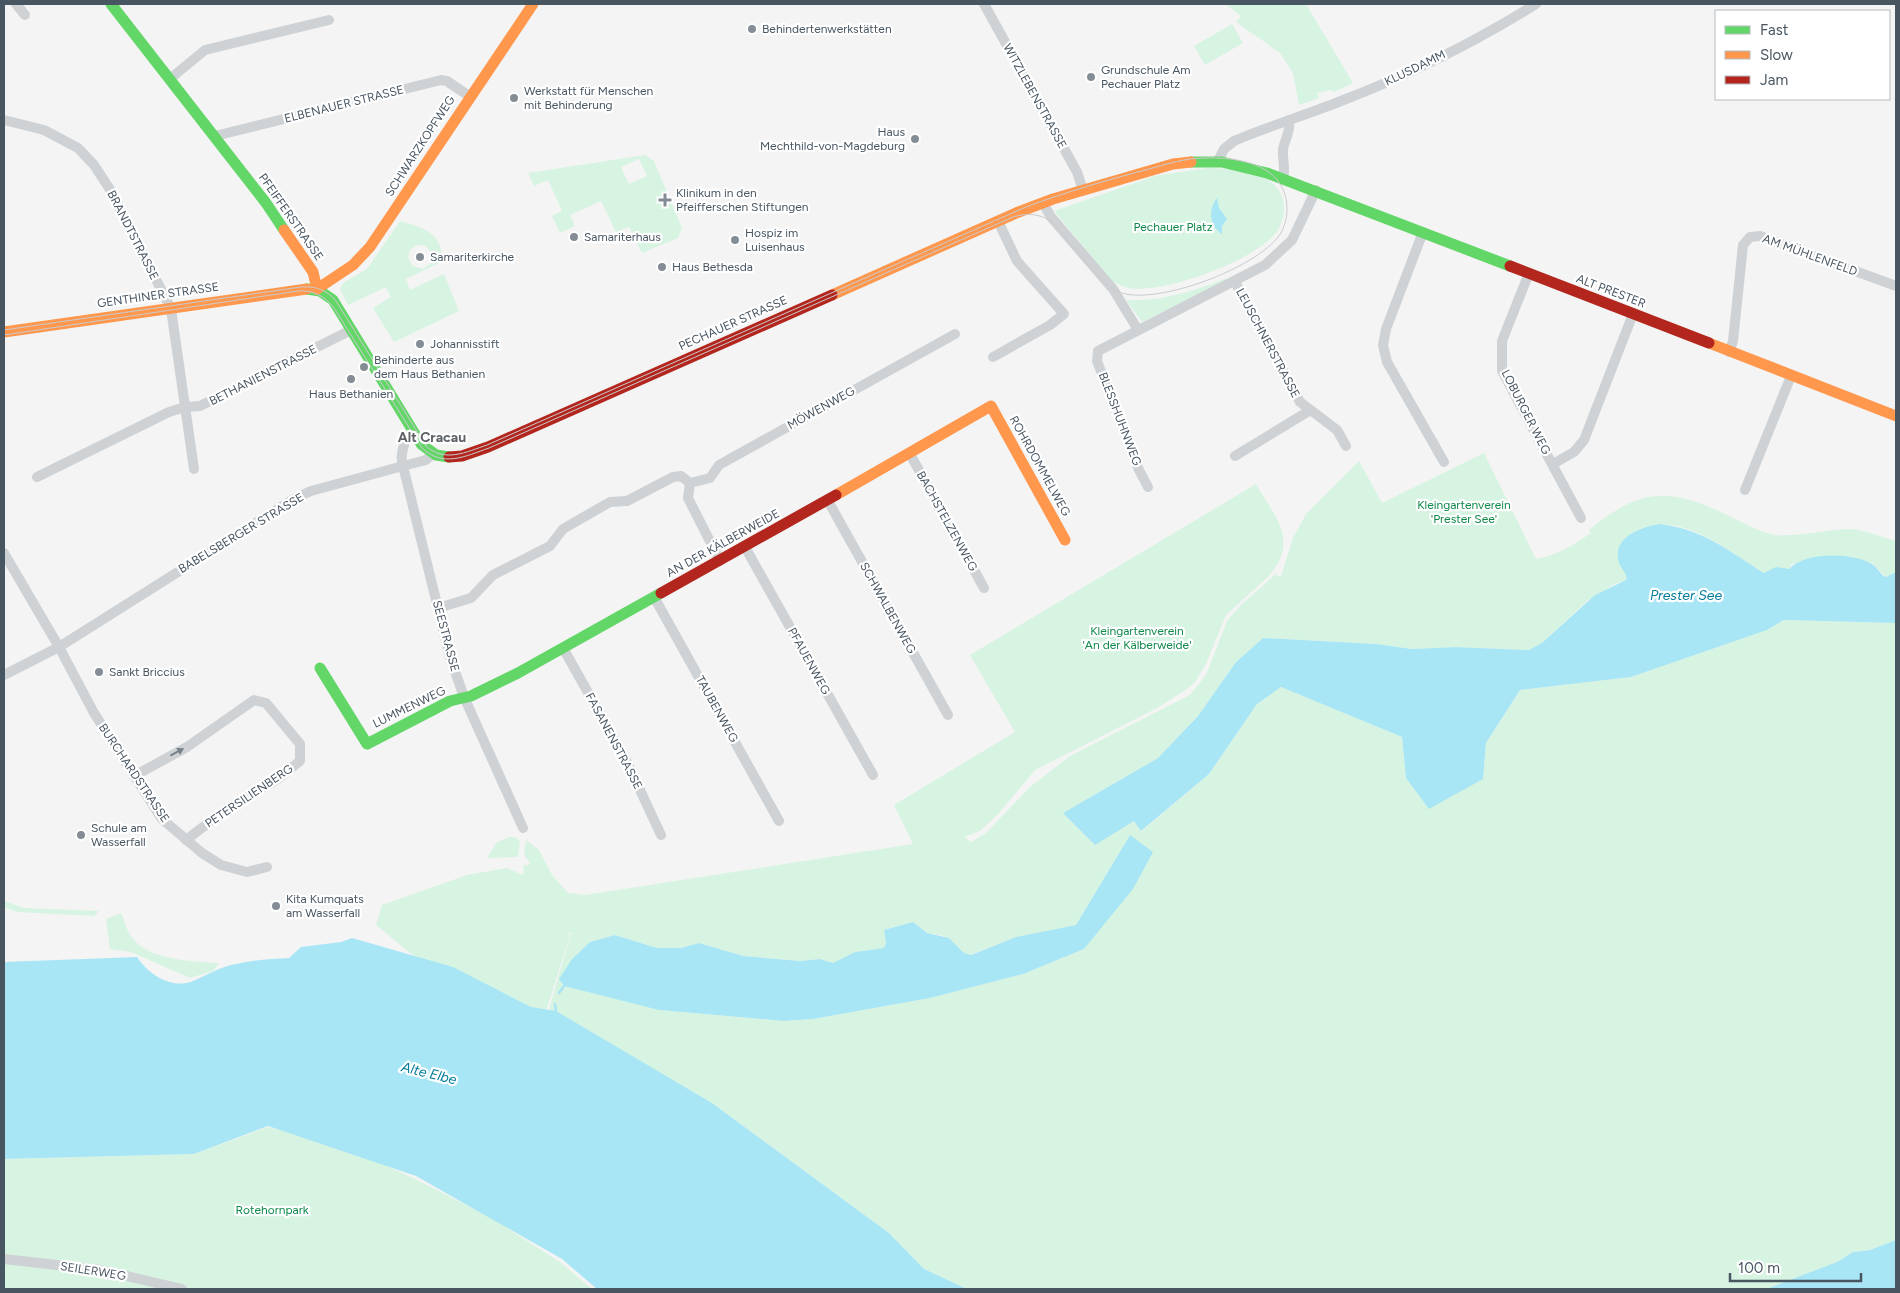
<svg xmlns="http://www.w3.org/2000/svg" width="1900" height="1293" font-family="Figtree,sans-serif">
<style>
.green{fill:#d7f4e2;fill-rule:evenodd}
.water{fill:#a9e6f5}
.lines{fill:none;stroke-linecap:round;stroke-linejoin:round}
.stream{stroke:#a9e6f5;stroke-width:2.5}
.street{stroke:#cfd2d5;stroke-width:10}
.fast{stroke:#63d668;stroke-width:11}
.slow{stroke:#ff974d;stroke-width:11}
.jam{stroke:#b3261e;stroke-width:11}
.tram{stroke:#cacbcd;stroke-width:1}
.oneway{fill:#77818a}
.poi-dot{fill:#848d95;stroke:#fff;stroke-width:2}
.labels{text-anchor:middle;stroke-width:4.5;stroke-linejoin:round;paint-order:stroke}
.poi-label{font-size:12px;fill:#485662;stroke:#fff;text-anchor:start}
.street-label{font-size:12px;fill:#485662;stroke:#fff}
.park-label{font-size:12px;fill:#0f884a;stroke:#fff}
.neighbourhood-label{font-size:14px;font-weight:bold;fill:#5e6368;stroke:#fff}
.water-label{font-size:14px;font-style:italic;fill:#037d9b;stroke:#fff}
</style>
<rect width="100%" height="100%" fill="#f4f4f4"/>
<g class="green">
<path d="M1225,4H1306L1353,83L1334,92L1331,90L1317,93L1319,98L1299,105L1293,73L1280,53L1236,22L1241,16Z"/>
<path d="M1232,24L1243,43L1205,65L1194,46Z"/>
<path d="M645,155L654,161L682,228L678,238L642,253L629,227L616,232L601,201L570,215L575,226L560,233L552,216L562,211L548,180L534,186L528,173ZM639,159L647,176L629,184L621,167Z"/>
<path d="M1207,168C1235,168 1286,172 1284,210C1283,220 1280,230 1272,237C1247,263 1171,290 1135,289C1126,288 1118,285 1111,280L1054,211L1155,176Z"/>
<path d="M400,221C424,228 441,232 443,261L406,279L410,290L444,274L459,311L394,342L373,308L391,297L386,287L348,305L340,289L343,283L367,269ZM417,245L426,246L433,255L431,263L423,269L413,266L408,258L410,250Z"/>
<path d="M1226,278L1227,281L1142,322L1126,300C1161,302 1195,291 1226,278Z"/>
<path d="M1484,453L1536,559C1557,556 1573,545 1591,533L1589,530C1641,487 1670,487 1729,516C1742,522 1761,533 1775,535C1797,537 1825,530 1848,529C1863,529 1881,537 1896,541V572L1886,577L1872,563L1826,556L1792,564L1789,569H1774L1764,573C1726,549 1667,499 1624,540L1618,558L1627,575L1626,580L1615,584L1587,601L1543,642L1529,650L1456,647L1412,649L1376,644L1263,638L1236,662L1198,716L1158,758L1063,813L1134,821L1142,831L1209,774L1257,704L1281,687L1402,737L1406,778L1483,779L1486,743L1520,690L1631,677L1767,630L1784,620L1896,623V1240L1870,1250L1853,1252L1837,1262L1766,1289H967L924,1269L889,1233L712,1103L549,1009L571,933L568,932L570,935L547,1008L545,1026L426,966L376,925L382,905L467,875L507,868L523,875L524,864L527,866L530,863L524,855L526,840L539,850L552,875L568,893L585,895L913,844L894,805L1015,732L970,655L1256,484C1276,519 1300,540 1268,577L1226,615L1206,664L1195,682L1187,689L1159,707L1035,770L999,813L980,831L964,837L971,842L986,833L1030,787L1070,756L1190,695L1206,675L1227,621L1241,605L1277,573V576H1281L1293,538L1306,514L1359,461L1382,503ZM1130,835L1084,949L1023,974L930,998L813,1019L784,1021L659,1010L572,959L590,942L615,935L657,948H681L699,943L743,956L800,961L820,959L833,963L855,952L884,948L886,943L884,930L913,922L927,933L944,936L964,953L970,955L1016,937L1076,925Z"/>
<path d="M509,837H515L520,841L518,857L487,858L496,843Z"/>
<path d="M4,901L24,908L99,911L94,916L17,912L4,907Z"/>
<path d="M121,913C124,919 125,926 128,931C142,961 191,961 219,963L213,971L190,978L131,952L110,949L106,919Z"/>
<path d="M268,1127L345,1147L413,1178L488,1216L560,1262L592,1289H4V1159L194,1154Z"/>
</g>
<g class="water">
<path d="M1217,198L1219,208L1227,219L1222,226V234C1209,226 1208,209 1217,198Z"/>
<path d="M1660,524C1703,529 1729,551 1764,573L1776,567L1789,569C1804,552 1851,552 1872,564C1878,567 1879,574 1886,577L1896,572V623L1784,620L1767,630L1631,677L1520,690L1486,743L1483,779L1429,809L1406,778L1402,737L1281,687L1257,704L1209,774L1141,831L1134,821L1095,845L1063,813L1158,758L1198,716L1236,662L1263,638L1376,644L1412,649L1456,647L1529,650L1543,642L1595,595L1626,580C1628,574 1621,569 1619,563C1611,537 1641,527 1660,524Z"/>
<path d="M1130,835L1153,852L1133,889L1084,949L1023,974L930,998L813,1019L784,1021L659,1010L564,986L559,979L572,959L590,942L615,935L657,948H681L699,943L743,956L800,961L820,959L833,963L855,952L884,948L886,943L884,930L913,922L927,933L949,938L964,953L971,955L1016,937L1076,925Z"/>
<path d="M352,938L453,967L531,1007L556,1011L712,1103L889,1233L924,1269L967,1289H597L562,1259L416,1176L268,1126L194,1154L4,1159V962L137,957C148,974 172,990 193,981C207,975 220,967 236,964C253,960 272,959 289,958L301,947L341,942Z"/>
<path d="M1896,1240V1289H1766L1837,1262L1853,1252L1870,1250Z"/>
</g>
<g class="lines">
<g class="stream">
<path d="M559,993L564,986"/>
<path d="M555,1004L556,1011"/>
</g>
<g class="street">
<path d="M16,4L25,15"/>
<path d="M984,4L1077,172L1083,190"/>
<path d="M171,78L205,50L329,20"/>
<path d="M4,120L44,130L78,148L94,165L111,191L171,309L194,469"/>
<path d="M215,136L441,80L447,81L469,96"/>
<path d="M1218,161L1224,149L1234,141C1269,126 1306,115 1341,101C1409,75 1475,42 1536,4"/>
<path d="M1283,178C1286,168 1282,159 1283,149C1285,138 1291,132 1289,120"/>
<path d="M1043,203L1051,217L1113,289L1138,330"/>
<path d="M1423,232L1386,329L1383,345L1387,362L1444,462"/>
<path d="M1529,273L1502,341V371L1581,518"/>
<path d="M1235,282L1300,402L1337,430L1346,446"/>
<path d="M1729,352L1733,341L1743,245L1750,237L1760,236L1896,286"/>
<path d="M993,357L1050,325L1064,314L1017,261L998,221"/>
<path d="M432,454L426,460L403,466L450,657L464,697L523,828"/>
<path d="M910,454L984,588"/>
<path d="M1235,456L1309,411"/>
<path d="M1553,464L1574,452L1584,440L1633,314"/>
<path d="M37,477L169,412L185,407L200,406L351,330"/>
<path d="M690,483L688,498L720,561"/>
<path d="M1148,487L1139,470L1097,361L1098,351L1265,265L1292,240L1316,190"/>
<path d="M1745,490L1791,376"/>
<path d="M828,501L948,715"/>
<path d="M745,547L873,775"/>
<path d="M4,553L59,647L94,713L162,819L202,853L221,865L247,872L267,867"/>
<path d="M654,597L779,821"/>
<path d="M438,608L471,598L493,575L550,546L563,529L610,502L627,501L673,477L681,476L690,483L710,478L719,465L955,334"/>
<path d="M563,648L626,760L661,835"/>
<path d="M4,675L59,647L292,500L311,491L403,466C399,454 405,439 412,431"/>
<path d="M134,776L187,747L254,700L266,703L300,744V761L278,779L228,808L186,840"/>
<path d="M4,1259L101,1270L182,1289"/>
</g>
<g class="fast">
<path d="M111,4L266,203L284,230"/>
<path d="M1191,162H1222L1267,173L1510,266"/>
<path d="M307,289L320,291L333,300L421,444L436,455L449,457"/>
<path d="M320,668L367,744L450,701L471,696L518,673L661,593"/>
</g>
<g class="slow">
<path d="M284,230L313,272L317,289"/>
<path d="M317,289L353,265L370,247L533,4"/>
<path d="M832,295L1016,213L1053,199L1173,164L1191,162"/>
<path d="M4,332L307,289"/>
<path d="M1709,343L1896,416"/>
<path d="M836,495L991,406L1065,540"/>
</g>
<g class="jam">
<path d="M1510,266L1709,343"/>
<path d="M449,457L462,456L488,447L832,295"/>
<path d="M661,593L836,495"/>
</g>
<path class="tram" d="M4,330L301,287C316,286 327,290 336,301L426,446C445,463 466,452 487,445L1026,207C1066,192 1107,180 1149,169C1167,164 1186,158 1204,158C1229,157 1266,161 1280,184C1289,198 1289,216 1282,231C1264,266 1155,307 1119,292C1100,284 1071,243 1056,226C1044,214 1029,212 1013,217L489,448C466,456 443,468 422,448L334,308C325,296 313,290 298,291L4,335"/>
</g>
<defs><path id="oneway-solid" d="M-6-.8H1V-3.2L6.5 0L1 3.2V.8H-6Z" transform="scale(1.25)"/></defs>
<use class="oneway" href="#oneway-solid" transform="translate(177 752) rotate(-28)"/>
<g class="poi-dot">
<circle cx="752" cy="29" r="5"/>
<circle cx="1091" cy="77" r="5"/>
<circle cx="514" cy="98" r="5"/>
<circle cx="915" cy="139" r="5"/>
<path d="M662.5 192.5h5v5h5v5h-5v5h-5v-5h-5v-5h5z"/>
<circle cx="574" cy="237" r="5"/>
<circle cx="735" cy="240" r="5"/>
<circle cx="420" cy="257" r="5"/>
<circle cx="662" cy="267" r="5"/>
<circle cx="420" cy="344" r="5"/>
<circle cx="364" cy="367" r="5"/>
<circle cx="351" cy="379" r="5"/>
<circle cx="99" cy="672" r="5"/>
<circle cx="81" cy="835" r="5"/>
<circle cx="276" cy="906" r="5"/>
</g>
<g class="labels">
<g class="poi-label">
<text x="762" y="33">Behindertenwerkstätten</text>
<text x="1101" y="74">Grundschule Am<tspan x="1101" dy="14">Pechauer Platz</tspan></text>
<text x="524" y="95">Werkstatt für Menschen<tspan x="524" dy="14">mit Behinderung</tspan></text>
<text x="905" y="136" text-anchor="end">Haus<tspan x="905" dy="14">Mechthild-von-Magdeburg</tspan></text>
<text x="676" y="197">Klinikum in den<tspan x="676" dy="14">Pfeifferschen Stiftungen</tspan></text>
<text x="745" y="237">Hospiz im<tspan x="745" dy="14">Luisenhaus</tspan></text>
<text x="584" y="241">Samariterhaus</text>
<text x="430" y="261">Samariterkirche</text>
<text x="672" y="271">Haus Bethesda</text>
<text x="430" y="348">Johannisstift</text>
<text x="374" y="364">Behinderte aus<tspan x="374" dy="14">dem Haus Bethanien</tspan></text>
<text x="351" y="398" text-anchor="middle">Haus Bethanien</text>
<text x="109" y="676">Sankt Briccius</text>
<text x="91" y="832">Schule am<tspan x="91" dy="14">Wasserfall</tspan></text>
<text x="286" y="903">Kita Kumquats<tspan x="286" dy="14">am Wasserfall</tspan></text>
</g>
<g class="street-label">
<text transform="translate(1415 68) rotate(-26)" y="4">KLUSDAMM</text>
<text transform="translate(1035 96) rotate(61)" y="4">WITZLEBENSTRASSE</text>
<text transform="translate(344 104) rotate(-14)" y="4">ELBENAUER STRASSE</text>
<text transform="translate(420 146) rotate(-57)" y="4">SCHWARZKOPFWEG</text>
<text transform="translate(291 217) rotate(55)" y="4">PFEIFFERSTRASSE</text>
<text transform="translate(133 235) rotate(63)" y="4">BRANDTSTRASSE</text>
<text transform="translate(1810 255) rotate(20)" y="4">AM MÜHLENFELD</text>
<text transform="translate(1611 291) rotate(21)" y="4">ALT PRESTER</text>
<text transform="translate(158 295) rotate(-8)" y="4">GENTHINER STRASSE</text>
<text transform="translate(733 323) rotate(-24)" y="4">PECHAUER STRASSE</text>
<text transform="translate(1268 343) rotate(62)" y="4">LEUSCHNERSTRASSE</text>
<text transform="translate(263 375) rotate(-27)" y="4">BETHANIENSTRASSE</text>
<text transform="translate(821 408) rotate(-29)" y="4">MÖWENWEG</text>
<text transform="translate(1526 412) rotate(63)" y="4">LOBURGER WEG</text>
<text transform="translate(1120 419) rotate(69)" y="4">BLESSHUHNWEG</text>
<text transform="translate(1040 466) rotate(61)" y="4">ROHRDOMMELWEG</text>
<text transform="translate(947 521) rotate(61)" y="4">BACHSTELZENWEG</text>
<text transform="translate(241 533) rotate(-31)" y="4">BABELSBERGER STRASSE</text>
<text transform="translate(723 543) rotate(-29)" y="4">AN DER KÄLBERWEIDE</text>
<text transform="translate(888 608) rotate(61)" y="4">SCHWALBENWEG</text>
<text transform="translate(446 636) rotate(75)" y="4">SEESTRASSE</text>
<text transform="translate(809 661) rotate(61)" y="4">PFAUENWEG</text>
<text transform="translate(409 707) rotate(-26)" y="4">LUMMENWEG</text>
<text transform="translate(717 709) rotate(61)" y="4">TAUBENWEG</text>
<text transform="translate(614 741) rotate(62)" y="4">FASANENSTRASSE</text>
<text transform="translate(134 773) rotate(56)" y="4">BURCHARDSTRASSE</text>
<text transform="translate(249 796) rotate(-34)" y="4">PETERSILIENBERG</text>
<text transform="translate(93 1271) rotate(9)" y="4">SEILERWEG</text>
</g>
<g class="park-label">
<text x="1173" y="231">Pechauer Platz</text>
<text x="1464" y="509">Kleingartenverein<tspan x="1464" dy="14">'Prester See'</tspan></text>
<text x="1137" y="635">Kleingartenverein<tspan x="1137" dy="14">'An der Kälberweide'</tspan></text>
<text x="272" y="1214">Rotehornpark</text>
</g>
<g class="neighbourhood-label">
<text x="432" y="442">Alt Cracau</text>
</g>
<g class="water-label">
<text x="1686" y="600">Prester See</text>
<text transform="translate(429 1073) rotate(14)" y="5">Alte Elbe</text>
</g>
</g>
<rect width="1900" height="1293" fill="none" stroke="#485662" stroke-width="10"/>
<rect x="1715" y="10" width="175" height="90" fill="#ffffff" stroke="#b6bbc0"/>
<rect x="1725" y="26" width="25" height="8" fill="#63d668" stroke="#b6bbc0"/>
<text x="1760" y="35" font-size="15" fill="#485662">Fast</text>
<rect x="1725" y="51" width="25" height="8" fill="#ff974d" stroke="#b6bbc0"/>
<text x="1760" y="60" font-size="15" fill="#485662">Slow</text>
<rect x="1725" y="76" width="25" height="8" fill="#b3261e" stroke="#b6bbc0"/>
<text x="1760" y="85" font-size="15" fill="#485662">Jam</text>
<path d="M1730 1273v8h131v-8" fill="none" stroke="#485662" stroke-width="2.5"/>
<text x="1738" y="1273" font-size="15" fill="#485662" stroke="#ffffff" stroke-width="4" paint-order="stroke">100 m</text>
</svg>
